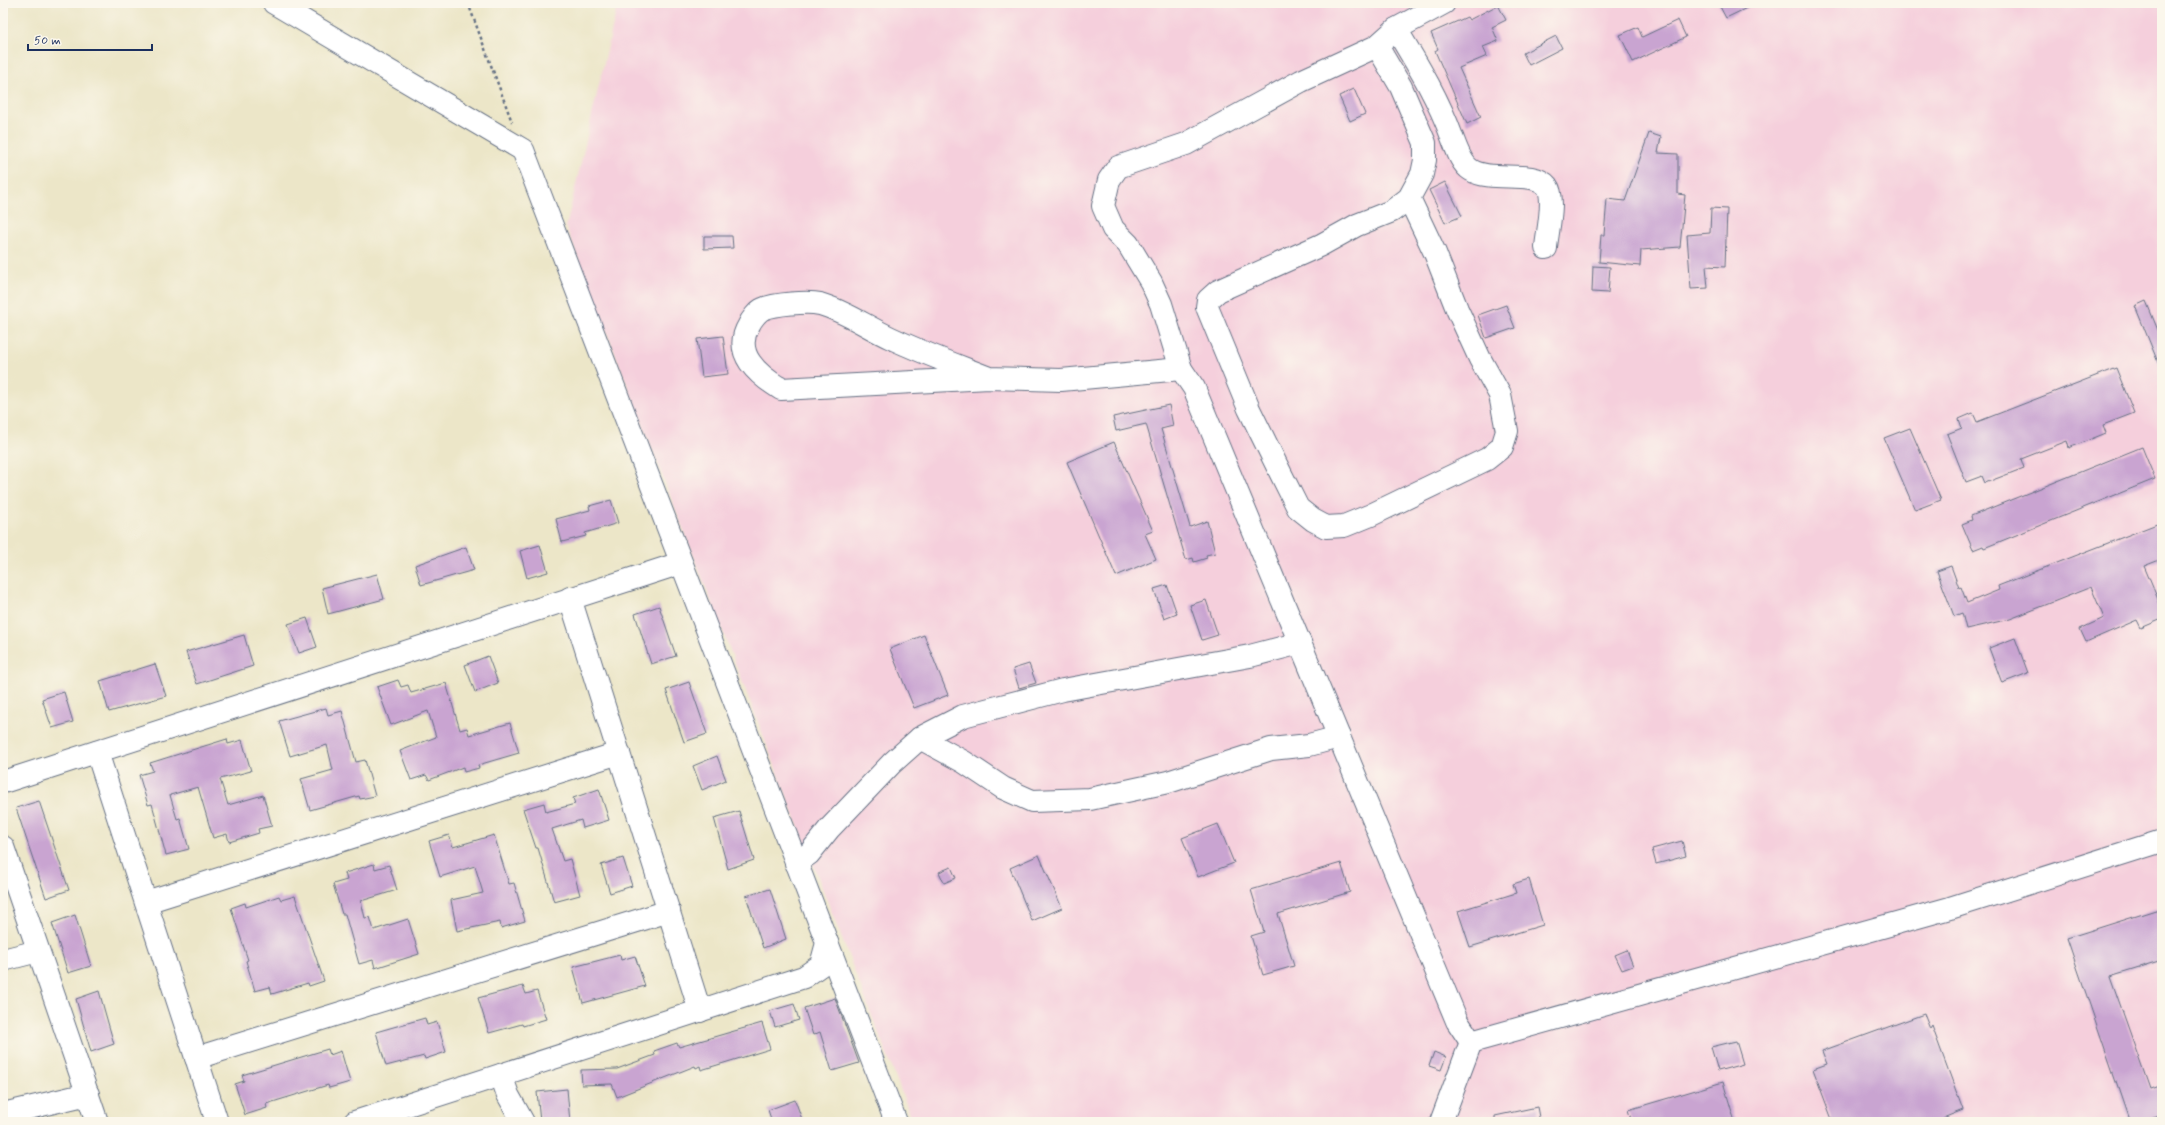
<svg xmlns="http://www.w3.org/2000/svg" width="2165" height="1125" font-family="Mynerve,sans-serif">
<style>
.built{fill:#f5cfdc}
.building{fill:#c9a4d1}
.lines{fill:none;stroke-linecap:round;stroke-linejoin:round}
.minor-casing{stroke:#646f83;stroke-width:24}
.path{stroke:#646f83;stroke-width:2.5;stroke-dasharray:3 3;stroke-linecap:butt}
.minor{stroke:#fff;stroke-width:22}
</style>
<rect width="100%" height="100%" fill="#fbf7ec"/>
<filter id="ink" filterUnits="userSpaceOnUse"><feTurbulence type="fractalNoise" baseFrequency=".025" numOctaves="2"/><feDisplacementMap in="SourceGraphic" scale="8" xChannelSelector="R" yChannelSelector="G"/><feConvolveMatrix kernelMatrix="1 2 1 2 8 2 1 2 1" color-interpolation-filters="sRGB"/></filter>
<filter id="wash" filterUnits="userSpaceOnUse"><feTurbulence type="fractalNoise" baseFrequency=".012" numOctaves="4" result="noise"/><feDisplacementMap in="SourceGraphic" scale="16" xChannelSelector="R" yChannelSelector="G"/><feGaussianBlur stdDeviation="0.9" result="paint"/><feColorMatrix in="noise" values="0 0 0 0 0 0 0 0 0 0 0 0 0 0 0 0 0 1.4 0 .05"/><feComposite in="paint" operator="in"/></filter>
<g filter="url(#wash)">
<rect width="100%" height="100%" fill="#ece6c8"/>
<path class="built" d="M618,3H2162V1122H913L566,227Z"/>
<g id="blocks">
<g class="building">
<path d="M1718,3H1757L1726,18Z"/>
<path d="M1498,5L1506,20L1492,27L1498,41L1483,47L1487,56L1459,68L1481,117L1467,124L1435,51L1438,49L1431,33L1467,17L1469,20Z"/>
<path d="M1678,20L1686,37L1633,62L1620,35L1638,27L1642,37Z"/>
<path d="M1556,36L1562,48L1529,65L1523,53Z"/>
<path d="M1354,89L1365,114L1350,121L1339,96Z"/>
<path d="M1649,133L1661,137L1658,153L1678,154V194L1685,195L1680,247L1641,250L1640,266L1599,262L1601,235H1604L1607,199L1625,201Z"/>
<path d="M1445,182L1462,216L1445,223L1429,190Z"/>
<path d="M1711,208L1727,209L1725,267L1706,266L1708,288L1691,289L1687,235L1710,233Z"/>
<path d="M704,236H732L733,248L704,249Z"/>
<path d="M1593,266L1610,267L1608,293L1592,292Z"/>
<path d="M2146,301L2162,340V372L2135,306Z"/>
<path d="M1506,305L1515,328L1486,338L1478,315Z"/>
<path d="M723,336L728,374L702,377L697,339Z"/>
<path d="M2116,368L2134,413L2103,425L2106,433L2069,448L2067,441L2021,459L2024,468L1985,483L1982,476L1966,482L1947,434L1962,428L1959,419L1973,413L1977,422Z"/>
<path d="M1169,405L1173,426L1161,429L1190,527L1207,521L1215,553L1206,555L1207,558L1194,562L1193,558L1186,560L1146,424L1116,431L1113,417Z"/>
<path d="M1910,428L1941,500L1915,510L1884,438Z"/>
<path d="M1114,442L1153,531L1145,534L1156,559L1116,576L1067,462Z"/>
<path d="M2142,447L2155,479L1984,548L1983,546L1973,550L1962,524L1972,520L1971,516Z"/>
<path d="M611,500L618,523L585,533L586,536L562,542L556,519L590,510L589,506Z"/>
<path d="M2162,522V559L2144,566L2162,609V619L2141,628L2137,620L2086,642L2080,629L2104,618L2091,587L2010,619L1966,629L1962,613L1954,616L1937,571L1951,566L1959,588L1961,587L1967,603L1999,590L1998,586Z"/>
<path d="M540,545L548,572L527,578L520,551Z"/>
<path d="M466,547L474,570L421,585L415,565Z"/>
<path d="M377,574L384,599L328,614L322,588Z"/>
<path d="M1167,585L1177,614L1164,619L1154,589Z"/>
<path d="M1206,600L1218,635L1202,640L1190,605Z"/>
<path d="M659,606L676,656L651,664L635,614Z"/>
<path d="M307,618L317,647L299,653L288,624Z"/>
<path d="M244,635L253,666L197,684L186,652Z"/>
<path d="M924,635L948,695L914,708L890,649Z"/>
<path d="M2015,638L2028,673L2002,683L1989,648Z"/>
<path d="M488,656L498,683L475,692L465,665Z"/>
<path d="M155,664L166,696L109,712L100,681Z"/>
<path d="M1029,664L1036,683L1019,688L1013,669Z"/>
<path d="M398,680L401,687L408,685L411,693L446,683L460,730L467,728L469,735L510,723L519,753L478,765L479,768L464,772L463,767L429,780L426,775L411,780L400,751L436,737L428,711L391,725L377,687Z"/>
<path d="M689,682L707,734L684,742L666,690Z"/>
<path d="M64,692L73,722L52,728L42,699Z"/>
<path d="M326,708L328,715L342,711L356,762L365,760L375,796L360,799L359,796L310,810L301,779L333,770L327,745L290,756L279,721Z"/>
<path d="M227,739L228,744L242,740L251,771L220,779L228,805L263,795L272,826L258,829L259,833L229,842L227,834L213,838L198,787L170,795L177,819L180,818L189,849L166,855L152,804L148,805L139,775L153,771L150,763Z"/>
<path d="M717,756L726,780L702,790L693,766Z"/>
<path d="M599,789L609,820L583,828L581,820L552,829L563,861L570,859L580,895L554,902L538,848H536L523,809L544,803L546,812L575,804L573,798Z"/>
<path d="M39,801L69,890L46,898L16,808Z"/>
<path d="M739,811L754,860L728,869L714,818Z"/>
<path d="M1218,824L1234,863L1198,877L1182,838Z"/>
<path d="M449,835L453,847L494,835L509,884L514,883L525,921L501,928L500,922L457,931L451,900L483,893L475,866L440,877L429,841Z"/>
<path d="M1682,841L1686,856L1656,864L1652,849Z"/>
<path d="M1039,855L1062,908L1032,921L1010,868Z"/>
<path d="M623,858L632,886L610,893L601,865Z"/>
<path d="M1341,863L1350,892L1278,914L1294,966L1263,975L1251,936L1264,932L1251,890Z"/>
<path d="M374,864L375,869L389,865L397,890L361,901L365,918L370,917L374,930L408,919L419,954L375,968L373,960L359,964L345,914H342L333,884L347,880L345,873Z"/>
<path d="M951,867L956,878L944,883L939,872Z"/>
<path d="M1529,879L1543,925L1470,947L1458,911L1516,893L1513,884Z"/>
<path d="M770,889L786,939L763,948L746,896Z"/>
<path d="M279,896L281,900L295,896L324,981L309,986L308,983L272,994L270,987L255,991L246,961L248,960L231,908L245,903L246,907Z"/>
<path d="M2162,908V960L2110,976L2150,1089L2162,1085V1115L2142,1122H2130L2067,938Z"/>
<path d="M75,915L91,966L68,973L52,923Z"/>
<path d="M1627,950L1633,966L1622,970L1615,955Z"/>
<path d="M620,955L621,960L635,956L645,986L583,1003L573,967Z"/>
<path d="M523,986L526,994L537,991L546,1019L523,1026L522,1024L489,1033L478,998Z"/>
<path d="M99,991L114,1044L91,1052L76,999Z"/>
<path d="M835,998L859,1063L832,1071L820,1032L813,1035L804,1008Z"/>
<path d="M794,1004L799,1020L775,1027L770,1011Z"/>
<path d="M1924,1014L1930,1029L1932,1026L1963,1110L1943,1118L1944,1122H1833L1813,1069L1827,1064L1822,1051Z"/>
<path d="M425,1018L427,1025L437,1022L446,1052L425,1059L424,1056L386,1066L376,1032Z"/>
<path d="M762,1023L770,1049L701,1070L700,1066L696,1068L695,1066L617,1097L612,1084L582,1085L581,1070L617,1069L655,1055L654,1051L677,1043L679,1047Z"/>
<path d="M1736,1041L1743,1064L1718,1071L1711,1047Z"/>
<path d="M328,1049L330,1055L341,1051L350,1082L329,1088L328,1085L266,1104L267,1108L245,1115L235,1084L244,1081L242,1075Z"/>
<path d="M1434,1052L1446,1057L1441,1070L1429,1066Z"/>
<path d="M1723,1082L1735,1122H1632L1628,1110Z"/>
<path d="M567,1089L570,1122H540L537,1092Z"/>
<path d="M795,1100L803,1122H772L768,1110Z"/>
<path d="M1537,1107L1540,1122H1495V1116Z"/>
</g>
</g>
</g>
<g filter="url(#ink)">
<use href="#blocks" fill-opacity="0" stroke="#646f83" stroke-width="1"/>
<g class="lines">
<g class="minor-casing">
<g id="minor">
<path d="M274,3L523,150L896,1122"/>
<path d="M1444,3L1396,29L1377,46L1301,81L1186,144L1118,167L1109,180L1103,206L1113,229L1128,244L1151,282L1161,304L1181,369L1194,388L1457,1021L1471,1042"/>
<path d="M1396,29C1417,64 1438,98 1452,137C1456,147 1461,164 1471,170C1491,183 1533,169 1547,186C1556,198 1547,233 1546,248"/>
<path d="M1377,46L1401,87L1425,143V160L1422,174L1409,198L1392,211L1357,225L1321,245L1218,291L1208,300L1207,307L1249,409L1281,474L1298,508L1313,520L1326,527L1344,526L1371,515L1487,459L1502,447L1507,431L1500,395L1480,359L1457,309L1435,253L1409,198"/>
<path d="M989,378C956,365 923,353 891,338C867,327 845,311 820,304C808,301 774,304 763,309C758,311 751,320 749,325C732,353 758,375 781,389L989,378L1061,380L1181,369"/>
<path d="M570,598L700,1011"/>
<path d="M920,738L964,762L1003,788L1032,801L1090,799L1168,782L1271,749L1309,745L1339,737"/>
<path d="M97,752L217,1122"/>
<path d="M3,782L681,563"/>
<path d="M3,847L97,1122"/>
<path d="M796,863L809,854L829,829L892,763L920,738L963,716L1063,690L1250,656L1300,643"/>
<path d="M146,902L619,753"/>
<path d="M3,960L38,951"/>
<path d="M1471,1042L1950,908L2162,841"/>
<path d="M196,1058L669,911"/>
<path d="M501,1075L508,1095L523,1122"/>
<path d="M3,1114L88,1094"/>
<path d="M355,1122L804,977L821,965L827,943"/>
<path d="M1441,1122L1471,1042"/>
</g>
</g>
<path class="path" d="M468,3L512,122"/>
<use href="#minor" class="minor"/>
</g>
</g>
<rect width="2165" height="1125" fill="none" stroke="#fbf7ec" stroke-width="16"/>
<path d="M28 44v6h124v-6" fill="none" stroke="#1b2f5e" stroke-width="2"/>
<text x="34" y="44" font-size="12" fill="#1b2f5e" stroke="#fbf7ec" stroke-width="3" paint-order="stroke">50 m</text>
</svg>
